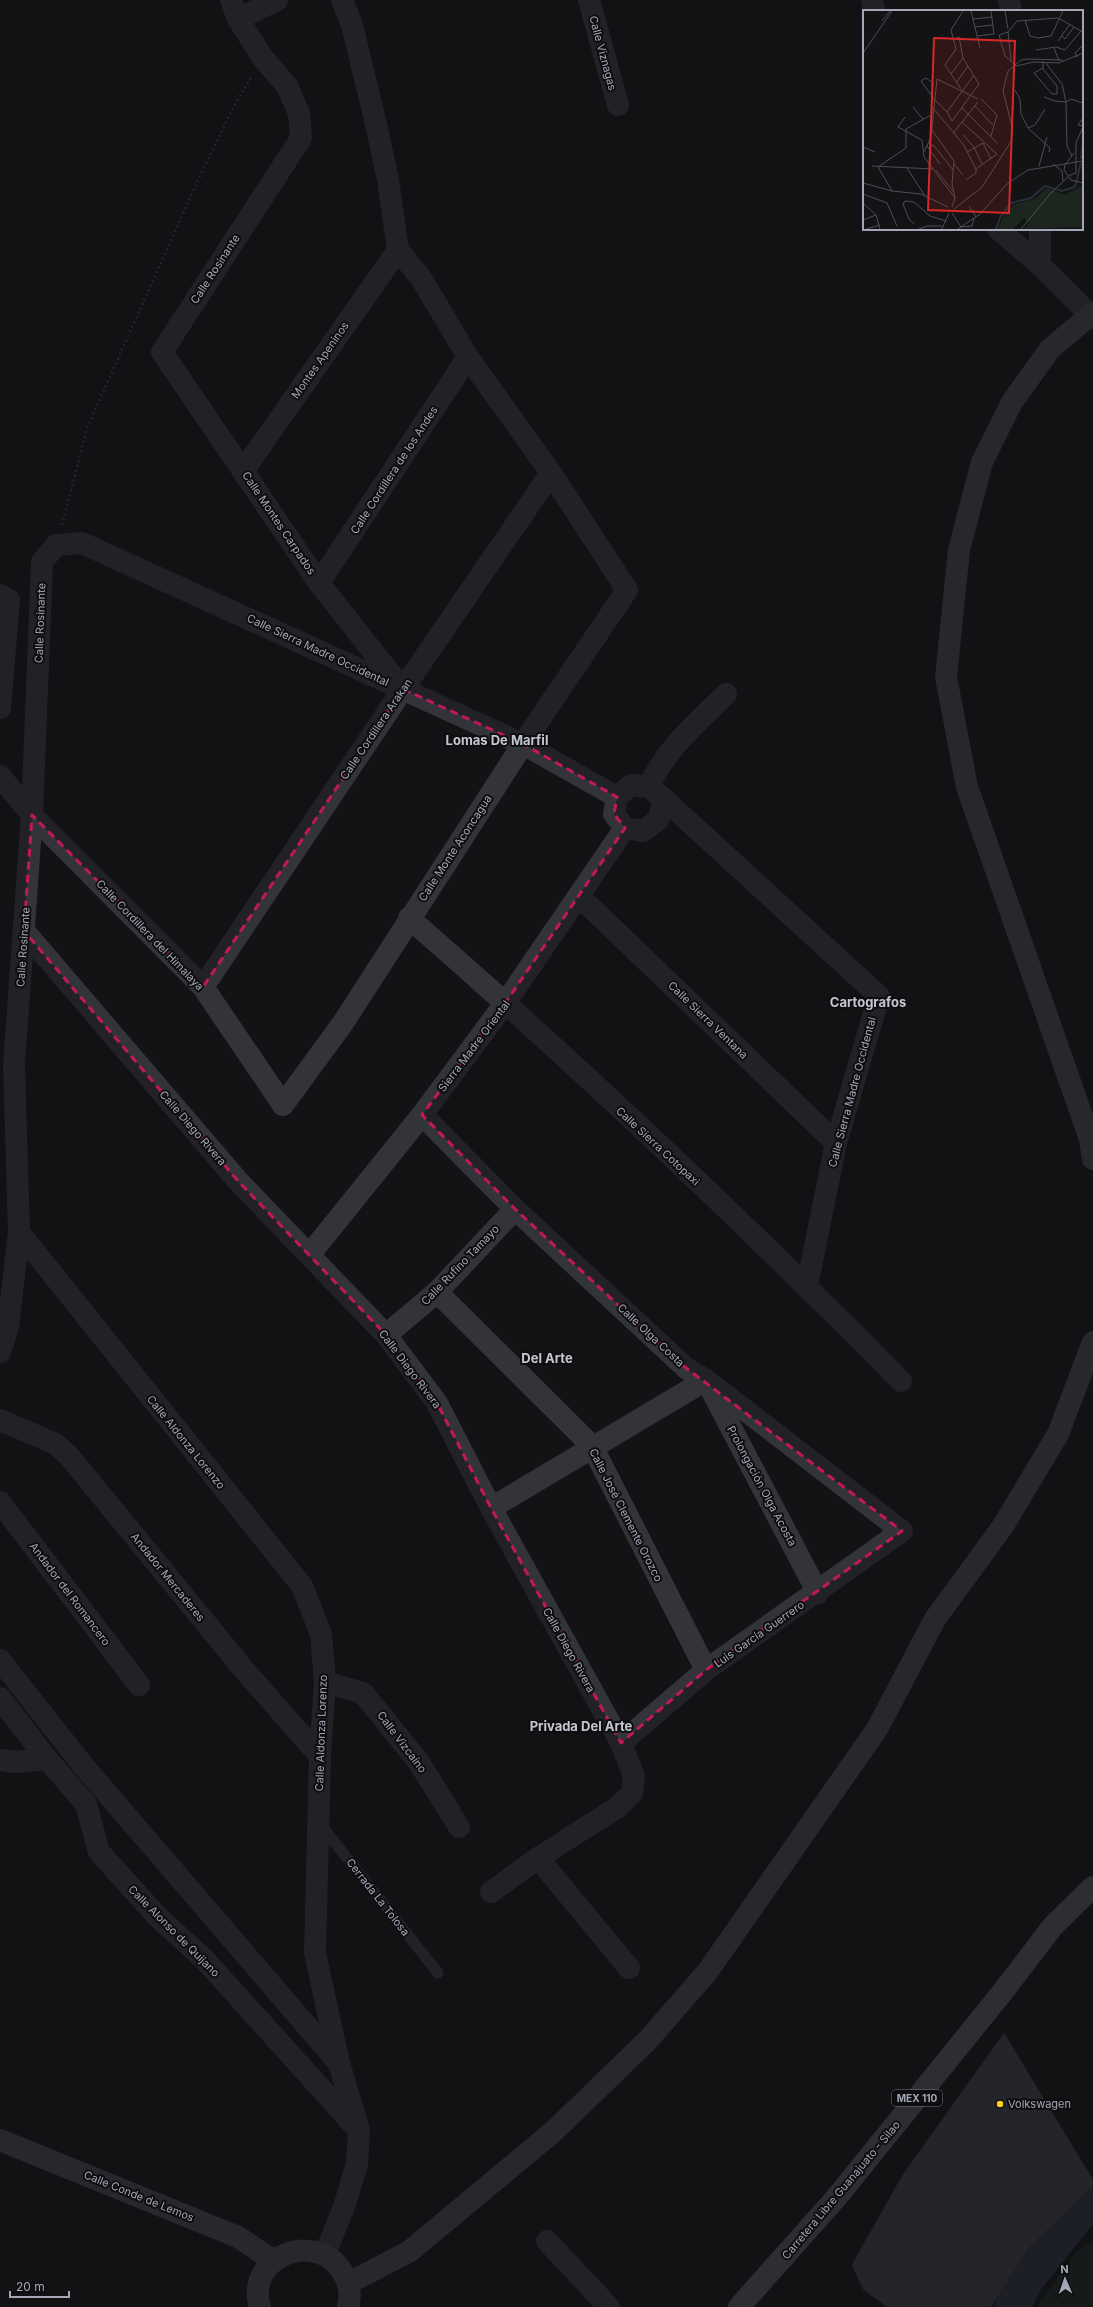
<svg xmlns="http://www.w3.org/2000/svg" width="1093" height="2307" font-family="Inter,sans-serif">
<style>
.green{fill:#1d251f}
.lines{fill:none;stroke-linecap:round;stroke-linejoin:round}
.river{stroke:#282f39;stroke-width:35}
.building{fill:#3c3d42;stroke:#2d2d31}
.path{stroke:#393a41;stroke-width:2.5;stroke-dasharray:2 3;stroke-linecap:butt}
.lane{stroke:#33343a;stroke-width:11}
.street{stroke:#33343a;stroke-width:22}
.secondary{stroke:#41424a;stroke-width:22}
.primary{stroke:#4f5059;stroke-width:22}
.marked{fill:none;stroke:#c2185b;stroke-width:3;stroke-dasharray:8 5;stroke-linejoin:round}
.poi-dot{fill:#ffd120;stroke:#0e0e10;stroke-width:1.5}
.labels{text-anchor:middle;stroke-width:4;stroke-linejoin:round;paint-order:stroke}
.shield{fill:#0e0e10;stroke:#767884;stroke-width:1}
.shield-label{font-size:10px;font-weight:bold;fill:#a3a6b6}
.street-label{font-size:11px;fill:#a3a6b6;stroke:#0e0e10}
.poi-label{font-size:11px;fill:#a3a6b6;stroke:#0e0e10;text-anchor:start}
.quarter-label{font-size:13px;font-weight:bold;fill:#c4c6d2;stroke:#0e0e10}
.inset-river{fill:none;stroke:#282f39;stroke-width:2}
.inset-road{fill:none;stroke:#4d4e55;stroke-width:1}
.view{fill:#d62828;fill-opacity:0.15;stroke:#d62828;stroke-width:2}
.inset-edge{fill:none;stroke:#a3a6b6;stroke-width:2}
</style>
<rect width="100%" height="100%" fill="#131315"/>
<path class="green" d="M1093,2240V2307H1037L1075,2254Z"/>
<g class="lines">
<path class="river" d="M1012,2307L1027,2279L1093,2196"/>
</g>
<path class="building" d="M1004,2033L1093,2180V2186L1031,2246L991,2307H887L863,2289L852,2265L902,2176Z"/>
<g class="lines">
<path class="path" d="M62,525L87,428L197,182L234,106L252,76"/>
<path class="lane" d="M320,1824L438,1973"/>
<g class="street">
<path d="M231,0L238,19L263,58L287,86L299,113L301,138L162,352L319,583L401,687"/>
<path d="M589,0L618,105"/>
<path d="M872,0L874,11"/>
<path d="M1009,0L1011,11"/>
<path d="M238,19L277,0"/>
<path d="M998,229L1040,265L1093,318"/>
<path d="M1040,265V229"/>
<path d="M243,471L398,250"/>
<path d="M319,583L468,357"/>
<path d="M0,595L9,600L0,708"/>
<path d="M0,776L32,815L203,987L283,1105L343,1023L523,744L627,590L551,473L468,357L421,278L398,250L388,180L376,124L352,25L342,0"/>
<path d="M631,785L649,787L664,799L658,820L643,831L625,828L614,814L617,797Z"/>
<path d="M649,787C664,750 698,722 726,694"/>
<path d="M664,799L879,996L836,1143L807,1286"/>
<path d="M580,897L836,1143"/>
<path d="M409,918C579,1066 743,1221 901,1381"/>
<path d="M24,931L238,1181L386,1335L437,1403L491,1508L621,1743L634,1776L632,1793L618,1807L538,1858L491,1892"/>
<path d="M203,987L403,689L551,473"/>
<path d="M422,1115L515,1209L686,1368L706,1380L902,1531L706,1670L621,1743"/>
<path d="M19,1232L302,1586L321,1634L325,1682L320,1756L315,1953L339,2063L359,2130L357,2164L345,2204L325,2254"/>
<path d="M310,1254L422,1115L506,1002L625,828"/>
<path d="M437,1292L592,1446L706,1670"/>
<path d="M386,1335L437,1292L515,1209"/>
<path d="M0,1352L8,1327L19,1232L14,1064L32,815L42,562L56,545L82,543L523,744L617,797"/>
<path d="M0,1420L56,1444L69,1456L245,1671L320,1756"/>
<path d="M0,1502L139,1685"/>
<path d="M491,1508L706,1380L818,1593"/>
<path d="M0,1660L86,1769L336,2060"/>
<path d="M325,1682L363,1693L418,1761L459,1827"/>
<path d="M0,1698L47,1759L86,1804L99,1852L159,1918L204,1959L354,2125"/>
<path d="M0,1760L15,1762L47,1759"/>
<path d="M538,1858L629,1968"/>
<path d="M547,2241L609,2307"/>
</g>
<g class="secondary">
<path d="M1093,313L1050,349L1012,402L982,462L959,550L946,677L967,787L1090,1139L1093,1159"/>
<path d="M0,2140L238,2237L274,2261"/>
<path d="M349,2283L410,2251L554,2131L648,2040L708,1971L877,1729L935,1619L1003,1526L1058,1434L1093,1342"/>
<path d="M260,2307C244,2256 319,2227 344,2275C350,2285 351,2296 348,2307"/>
</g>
<path class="primary" d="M739,2307L836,2198L1001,1994L1053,1926L1093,1887"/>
</g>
<path d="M0 0H1093V2307H0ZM403,689L523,744L617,797L614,814L625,828L506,1002L422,1115L515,1209L686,1368L902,1531L706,1670L621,1743L491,1508L437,1403L386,1335L238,1181L24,931L32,815L203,987Z" fill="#131315" fill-opacity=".55" fill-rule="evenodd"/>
<path class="marked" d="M403,689L523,744L617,797L614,814L625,828L506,1002L422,1115L515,1209L686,1368L902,1531L706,1670L621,1743L491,1508L437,1403L386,1335L238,1181L24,931L32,815L203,987Z"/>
<circle class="poi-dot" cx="1000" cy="2104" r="4"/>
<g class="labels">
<rect class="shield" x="892" y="2090" width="50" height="16" rx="3"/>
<g class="shield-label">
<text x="917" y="2102">MEX 110</text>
</g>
<g class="street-label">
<text transform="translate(603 53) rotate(75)" y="4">Calle Viznagas</text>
<text transform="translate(215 269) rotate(-57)" y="4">Calle Rosinante</text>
<text transform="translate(320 360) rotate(-55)" y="4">Montes Apeninos</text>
<text transform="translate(394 470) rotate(-57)" y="4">Calle Cordillera de los Andes</text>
<text transform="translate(279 523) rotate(56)" y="4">Calle Montes Carpados</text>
<text transform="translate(40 623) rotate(-88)" y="4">Calle Rosinante</text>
<text transform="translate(318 650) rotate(25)" y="4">Calle Sierra Madre Occidental</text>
<text transform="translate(376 729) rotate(-56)" y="4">Calle Cordillera Arakan</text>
<text transform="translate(455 848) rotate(-57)" y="4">Calle Monte Aconcagua</text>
<text transform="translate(150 935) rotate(46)" y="4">Calle Cordillera del Himalaya</text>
<text transform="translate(23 947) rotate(-86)" y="4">Calle Rosinante</text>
<text transform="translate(708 1020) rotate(44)" y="4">Calle Sierra Ventana</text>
<text transform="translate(474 1046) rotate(-53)" y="4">Sierra Madre Oriental</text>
<text transform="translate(852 1092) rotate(-75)" y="4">Calle Sierra Madre Occidental</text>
<text transform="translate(193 1128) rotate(49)" y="4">Calle Diego Rivera</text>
<text transform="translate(658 1146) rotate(43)" y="4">Calle Sierra Cotopaxi</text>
<text transform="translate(460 1265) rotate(-46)" y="4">Calle Rufino Tamayo</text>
<text transform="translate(651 1335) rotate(43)" y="4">Calle Olga Costa</text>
<text transform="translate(410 1369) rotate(53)" y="4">Calle Diego Rivera</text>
<text transform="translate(186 1442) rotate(51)" y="4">Calle Aldonza Lorenzo</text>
<text transform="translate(762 1486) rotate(62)" y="4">Prolongación Olga Acosta</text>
<text transform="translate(626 1515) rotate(63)" y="4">Calle José Clemente Orozco</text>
<text transform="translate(168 1577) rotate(51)" y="4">Andador Mercaderes</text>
<text transform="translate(70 1594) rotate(53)" y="4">Andador del Romancero</text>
<text transform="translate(759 1634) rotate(-35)" y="4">Luis García Guerrero</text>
<text transform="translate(569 1650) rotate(61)" y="4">Calle Diego Rivera</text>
<text transform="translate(321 1733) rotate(-88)" y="4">Calle Aldonza Lorenzo</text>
<text transform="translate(402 1742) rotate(53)" y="4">Calle Vizcaíno</text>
<text transform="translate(378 1897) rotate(52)" y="4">Cerrada La Tolosa</text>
<text transform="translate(174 1931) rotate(45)" y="4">Calle Alonso de Quijano</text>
<text transform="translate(841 2190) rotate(-50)" y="4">Carretera Libre Guanajuato - Silao</text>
<text transform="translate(139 2196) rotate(22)" y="4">Calle Conde de Lemos</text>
</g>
<g class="poi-label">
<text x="1008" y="2108">Volkswagen</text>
</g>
<g class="quarter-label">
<text x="497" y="745">Lomas De Marfil</text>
<text x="868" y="1007">Cartografos</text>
<text x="547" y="1363">Del Arte</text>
<text x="581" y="1731">Privada Del Arte</text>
</g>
</g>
<g transform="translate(863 10)">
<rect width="220" height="220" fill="#131315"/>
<path d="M220,175V217L160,219L166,213L161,208L150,219H135L141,204L149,195L171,189L184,178L202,185Z" fill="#1d251f"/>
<path class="inset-river" d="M218,149L220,129M133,219L138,206L148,193L168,188L182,176L199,181L212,177L218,153"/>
<path class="inset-road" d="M108,1L117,38M142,1L145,19M110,9L129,7M162,10L167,26L175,28L188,26L200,1M19,11L27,1M112,17L130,15M145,22L148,51M220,22L195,8L154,11L145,22L136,25L142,46L153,56L171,52L196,53L220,43M114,26L131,24L128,1M199,26L202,29L211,17M195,31L207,14M191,38L196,51M173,40L193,37L202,40L218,21M0,43L29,1M214,47L212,43L220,35M182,52L199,74L203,92L204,136L209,146M180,58L171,63L189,84H194V76L180,59V51M88,64L100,48M93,73L105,56M98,79L82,55L93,39L88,20L100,1M152,80L157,89L158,104L165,118L187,138L186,142M69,86L70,73L63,68L58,71L69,86L71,89L84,102L89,111L116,74L100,48L96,27L89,30M181,87L192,91L203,92L208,89L220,93M118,89L134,105L128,126M112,96L130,115M50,97L60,109M70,98L100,134L113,159V163L103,170M99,98L134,133M84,102L111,65M42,107L35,117L59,130L61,147L92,188M99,112L134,144L113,159M220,116L215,115L220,108M165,118L172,115L182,99M43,119L66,106L69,107M69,120L91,151L89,174L92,188L89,197M91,122L115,92M100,125L111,137L119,154M66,133L72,137L90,160M64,136L77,154M0,137L12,142M61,142L68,127L74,69L115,89M104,142L120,133L128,149M211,143L202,155L201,160L208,170L220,173M91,154L100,165M190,154L199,161L200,171M9,156L70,159M176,156L184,127M15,157L43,138V119M15,157L29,181M44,158L62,186M73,160L90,181M0,173L29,181L58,184L85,197M0,184L24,193L34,216M0,193L13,205L17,219M106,196L113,207M91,199L119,177L149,130V116L140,81L145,61L158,50L164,49L200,50M89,203L98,217M0,210L13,205M51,214L46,209L40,194L42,191L51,192L67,206L83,211M98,217L109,216L111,208M3,219L17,215M56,219L65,216H79M79,219L86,203M95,219L117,204L144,174L165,160L220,151M158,219L188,183L207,165L213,163V133L220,117"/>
<path class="view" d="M71,28L152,31L146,203L65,200Z"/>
<rect width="220" height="220" class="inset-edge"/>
</g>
<g transform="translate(1065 2279) rotate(358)" stroke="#0e0e10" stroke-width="3" paint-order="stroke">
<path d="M0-3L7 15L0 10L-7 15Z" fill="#a3a6b6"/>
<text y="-6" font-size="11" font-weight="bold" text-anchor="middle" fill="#a3a6b6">N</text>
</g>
<path d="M10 2291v6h59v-6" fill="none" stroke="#a3a6b6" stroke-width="2"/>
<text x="16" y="2291" font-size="12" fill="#a3a6b6" stroke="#0e0e10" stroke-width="3" paint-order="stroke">20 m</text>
</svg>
